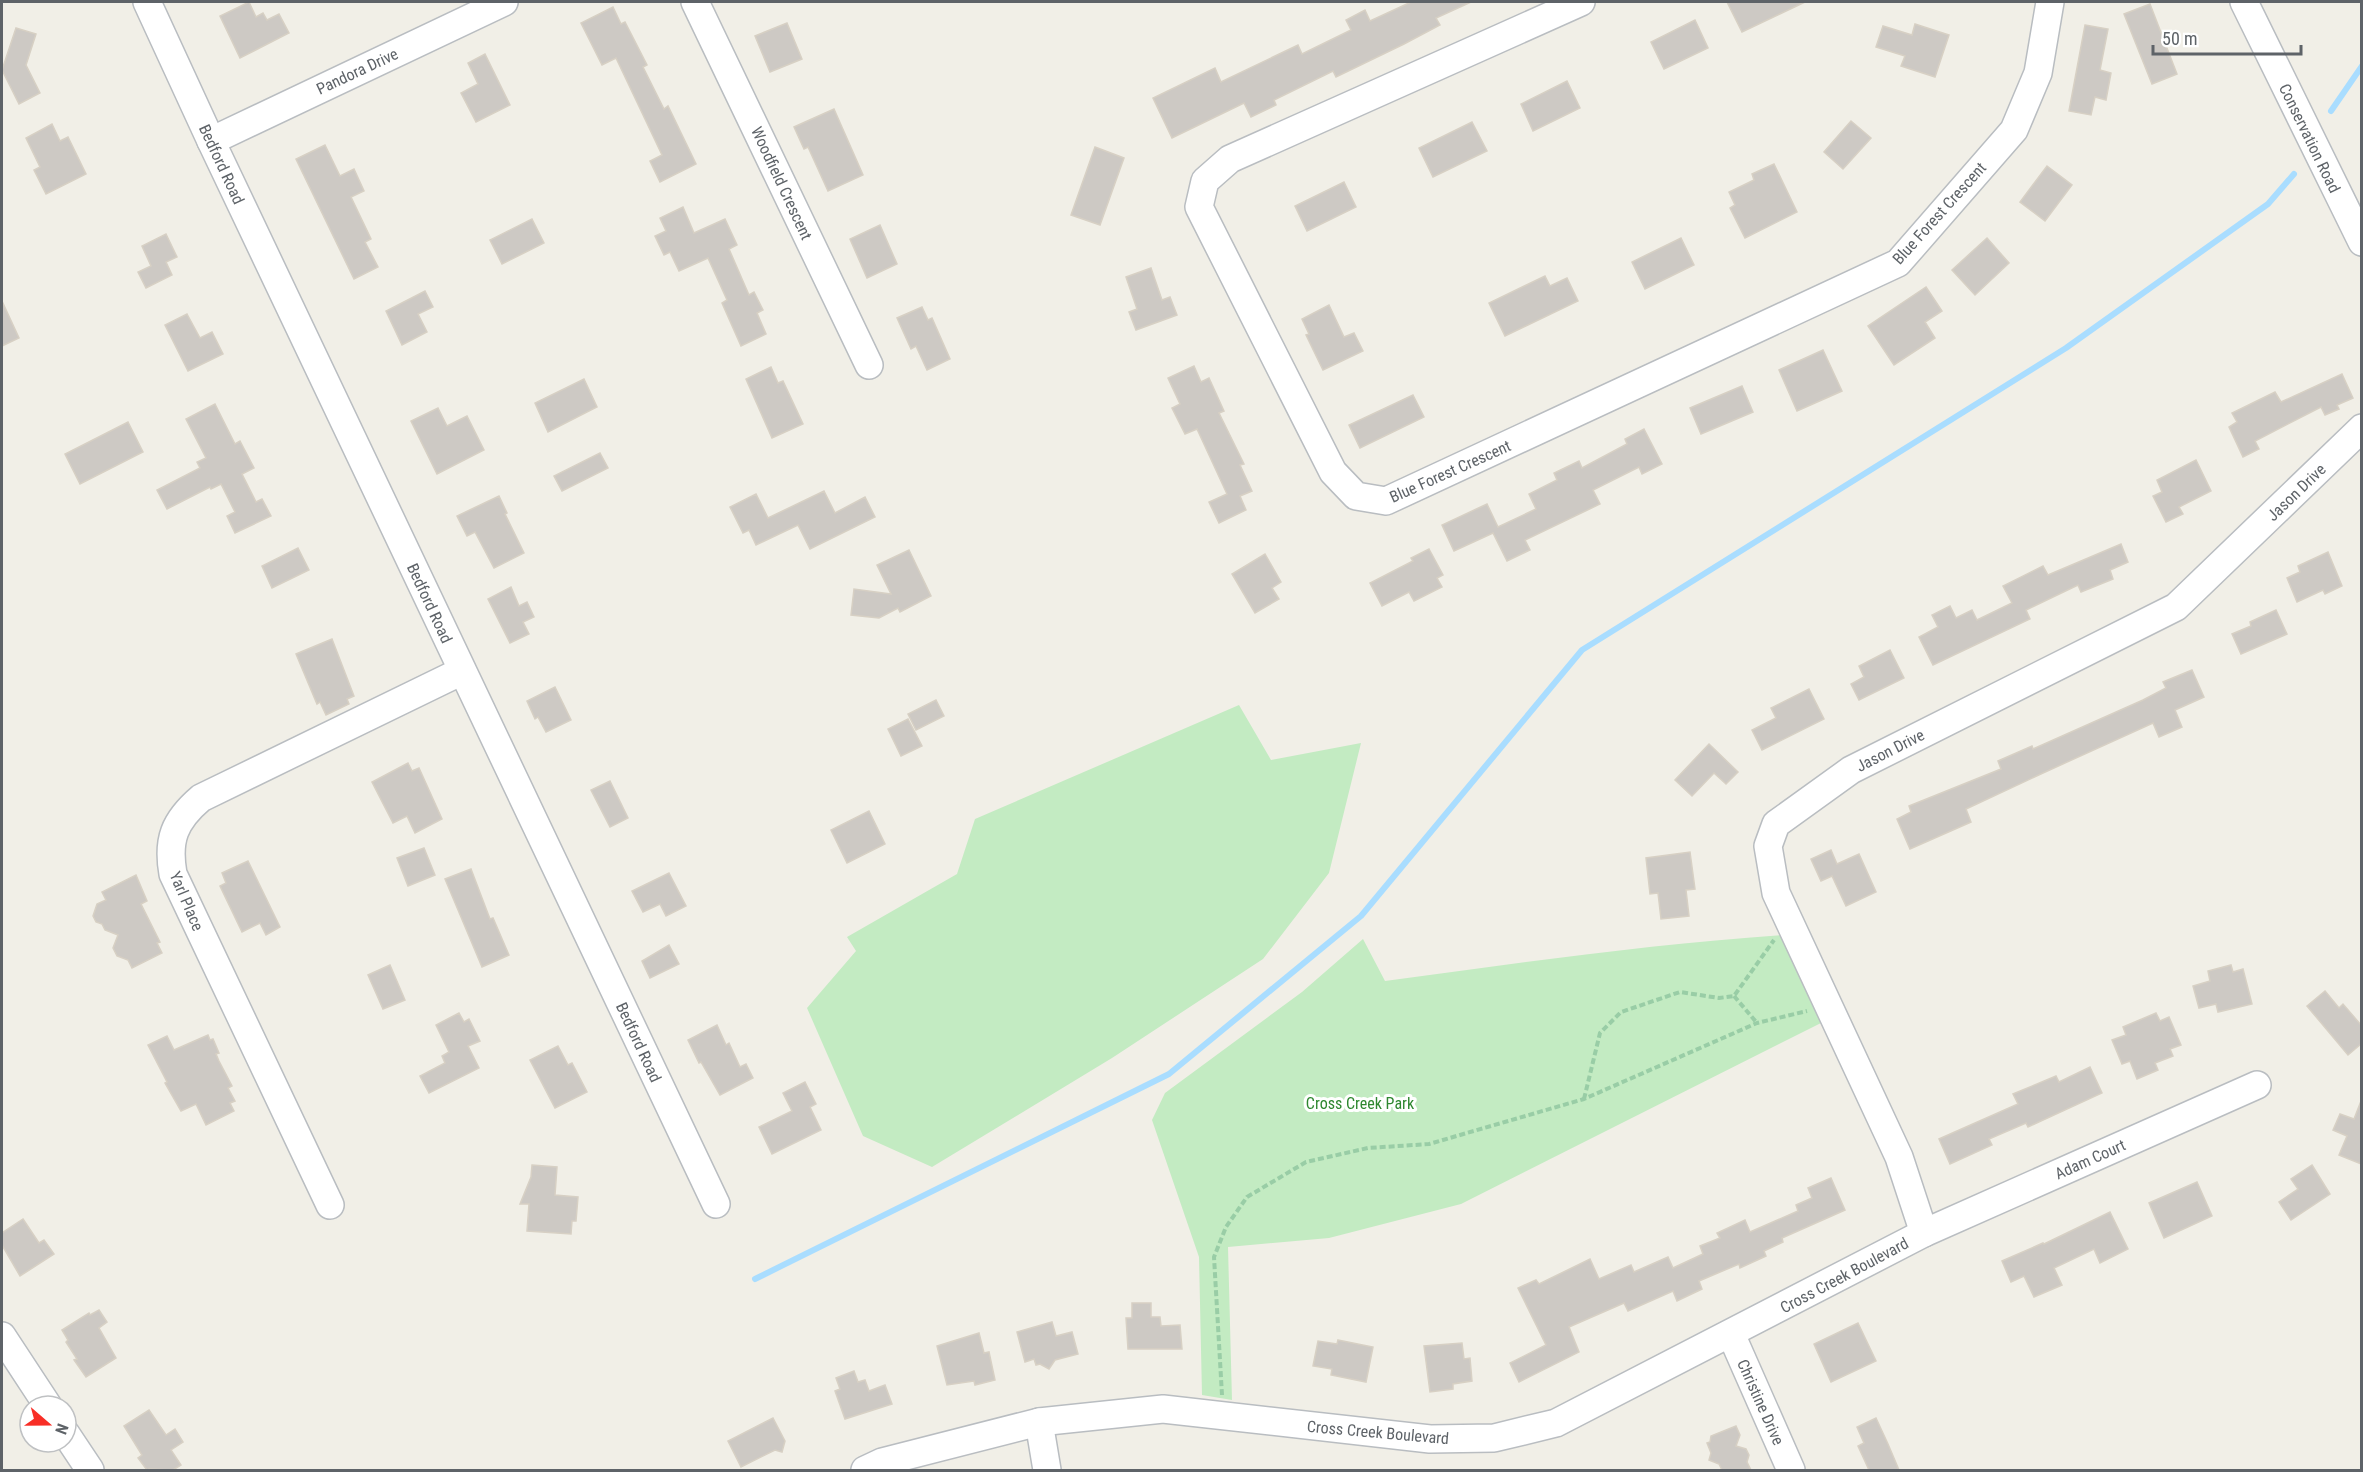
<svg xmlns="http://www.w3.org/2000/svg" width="2363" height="1472" font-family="'Roboto Condensed',sans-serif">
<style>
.green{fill:#c3ebc2}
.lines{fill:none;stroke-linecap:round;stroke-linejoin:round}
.stream{stroke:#a9ddff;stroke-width:6}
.building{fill:#cdc9c4;stroke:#d7d0c4;stroke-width:1.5}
.minor-casing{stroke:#b9bdc1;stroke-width:30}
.path{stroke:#99cda6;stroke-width:4;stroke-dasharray:6 3;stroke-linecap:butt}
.minor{stroke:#fff;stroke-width:27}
.labels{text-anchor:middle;stroke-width:6;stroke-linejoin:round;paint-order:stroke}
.street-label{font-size:16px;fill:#5e6368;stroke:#fff}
.park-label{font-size:16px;fill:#2e872f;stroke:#fff}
</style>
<rect width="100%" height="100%" fill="#f1efe7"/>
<g class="green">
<path d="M1239,705L1271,760L1361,743L1329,873L1263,959L1112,1058L932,1167L863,1136L807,1008L856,951L847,937L957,874L975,819Z"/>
<path d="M1782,935L1823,1022L1461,1204L1329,1238L1228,1247L1232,1400L1202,1395L1199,1257L1152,1120L1165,1093L1302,992L1363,939L1385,981C1518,963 1649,944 1782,935Z"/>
</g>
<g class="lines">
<g class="stream">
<path d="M2331,111L2362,66"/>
<path d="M755,1279L1169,1074L1361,916L1582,650L2066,348L2268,204L2294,174"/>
</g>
</g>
<g class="building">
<path d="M249,2L256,17L263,13L267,20L279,14L289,33L240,58L220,16Z"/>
<path d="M1411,2H1471L1436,18L1440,25L1404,44L1336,77L1333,71L1274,100L1276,105L1251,117L1244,103L1172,138L1153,98L1215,68L1221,82L1298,45L1302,54L1351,30L1346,20L1365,10L1370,21Z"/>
<path d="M1727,2H1805L1742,32Z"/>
<path d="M2150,4L2177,74L2152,84L2124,14Z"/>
<path d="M613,7L621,24L625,22L647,65L643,67L664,109L668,106L696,164L660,182L650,161L662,155L616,58L602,65L581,23Z"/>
<path d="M1695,20L1708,48L1664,69L1651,42Z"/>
<path d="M787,23L802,59L770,72L755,36Z"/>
<path d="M1915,24L1949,35L1935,77L1901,66L1905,56L1876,47L1883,26L1912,35Z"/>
<path d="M2085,25L2108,29L2100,70L2111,73L2106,100L2095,97L2091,115L2069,111Z"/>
<path d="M16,28L36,34L26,65L40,93L19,104L2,70Z"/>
<path d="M485,54L510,105L476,122L461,93L478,84L468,63Z"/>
<path d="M1567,81L1580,108L1533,131L1521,104Z"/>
<path d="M834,109L863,175L828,191L808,147L804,149L794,127Z"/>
<path d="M1851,121L1871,138L1843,169L1824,152Z"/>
<path d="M1472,122L1487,151L1433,177L1419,148Z"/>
<path d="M52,124L60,141L68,137L86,174L46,194L34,170L40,167L26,138Z"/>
<path d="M325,145L340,176L354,169L364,191L351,197L371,239L365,242L378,267L354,279L296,159Z"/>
<path d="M1095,147L1124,158L1100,225L1071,215Z"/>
<path d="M1774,164L1797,212L1745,238L1730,208L1735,205L1729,192L1754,180L1752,174Z"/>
<path d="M2047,166L2072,185L2045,221L2020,202Z"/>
<path d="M1344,182L1356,207L1307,231L1295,206Z"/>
<path d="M683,207L694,233L725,219L737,245L729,249L749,295L754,292L763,310L757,313L766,334L741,346L722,303L727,300L708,258L679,271L670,252L664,255L655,236L666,231L660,218Z"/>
<path d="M532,219L544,243L502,264L490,240Z"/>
<path d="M880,225L897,264L867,278L850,239Z"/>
<path d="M166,234L177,257L166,262L172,275L146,288L138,272L151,266L142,246Z"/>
<path d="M1681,238L1694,265L1645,289L1632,262Z"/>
<path d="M1987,238L2009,263L1975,295L1952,270Z"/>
<path d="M1151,268L1162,300L1170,297L1177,315L1136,330L1129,312L1137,309L1126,277Z"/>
<path d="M1545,276L1550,286L1567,278L1578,301L1505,336L1489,303Z"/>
<path d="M1926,287L1942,311L1925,322L1935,338L1894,365L1868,326Z"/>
<path d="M425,291L433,307L418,314L427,332L402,345L386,311Z"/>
<path d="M2,301L19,338L2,346Z"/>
<path d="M1329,305L1344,337L1354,333L1363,351L1323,370L1306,335L1309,334L1302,319Z"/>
<path d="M922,307L928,320L932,318L950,359L927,370L916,346L911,349L897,318Z"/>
<path d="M187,314L200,338L212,332L223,354L188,371L165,325Z"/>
<path d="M1823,350L1842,391L1797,411L1779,370Z"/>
<path d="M1194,366L1201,382L1209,378L1224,411L1219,413L1244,464L1240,465L1252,491L1240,496L1246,510L1219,523L1209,502L1227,494L1197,429L1185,434L1172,408L1180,404L1168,378Z"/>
<path d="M771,367L778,383L783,381L803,424L772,438L746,379Z"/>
<path d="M2342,374L2353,398L2337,405L2339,409L2325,415L2321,407L2255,441L2259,449L2243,457L2229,427L2237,422L2232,413L2275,392L2281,402Z"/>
<path d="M584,379L597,407L548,432L535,403Z"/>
<path d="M1742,386L1753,412L1701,434L1690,408Z"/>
<path d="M1413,395L1424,417L1360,448L1349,425Z"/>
<path d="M215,404L235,444L240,441L254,468L242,474L256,502L262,499L271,516L235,533L227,516L235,512L221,484L211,489L210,487L167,509L157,490L200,468L197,462L206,458L186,419Z"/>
<path d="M438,408L447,426L467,416L484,450L437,474L411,421Z"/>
<path d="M128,422L143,452L80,484L65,454Z"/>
<path d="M1644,429L1662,464L1642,474L1639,467L1593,490L1600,504L1525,540L1530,550L1507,561L1493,533L1454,551L1442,525L1487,504L1498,527L1536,509L1529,494L1557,480L1554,473L1579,461L1582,468L1627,444L1625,439Z"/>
<path d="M600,453L608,468L562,491L554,476Z"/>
<path d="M2196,460L2211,491L2179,507L2183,514L2166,522L2153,496L2162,492L2157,480Z"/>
<path d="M824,491L835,513L865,497L875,517L810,549L798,525L756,545L749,530L743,533L730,507L756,494L768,518Z"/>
<path d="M499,496L507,513L505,514L524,553L494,568L475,532L467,536L457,516Z"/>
<path d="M2121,544L2128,562L2110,570L2113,579L2081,592L2078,585L2026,610L2030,619L1933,665L1919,637L1938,627L1932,615L1950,606L1956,618L1972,610L1977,620L2012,603L2003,586L2043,566L2048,575Z"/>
<path d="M298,548L309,570L272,588L262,566Z"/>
<path d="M1429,549L1443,575L1437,578L1442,587L1414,601L1409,592L1382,606L1370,583L1413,561L1411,558Z"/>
<path d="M909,550L931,596L900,612L898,608L879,618L851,615L854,589L891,594L877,565Z"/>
<path d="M2328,552L2342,586L2325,594L2323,590L2297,602L2287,578L2300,572L2298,566Z"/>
<path d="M1265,554L1281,582L1272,588L1279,599L1255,613L1232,574Z"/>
<path d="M511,587L519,606L527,602L534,617L523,622L529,634L510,643L488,599Z"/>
<path d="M2276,610L2287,634L2241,654L2232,634L2251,626L2250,622Z"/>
<path d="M332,639L354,696L347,699L349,704L326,715L320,702L317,704L296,654Z"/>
<path d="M1890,650L1904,678L1859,700L1851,684L1864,677L1859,666Z"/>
<path d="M2192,670L2204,697L2175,710L2182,727L2159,737L2153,723L2043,773L1966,809L1971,822L1910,849L1897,819L1911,812L1909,806L2001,769L1998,761L2032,746L2033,749L2143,700L2166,688L2163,682Z"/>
<path d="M555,687L571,720L546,732L538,717L535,719L527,701Z"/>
<path d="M1809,689L1824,719L1762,750L1752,730L1776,718L1771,708Z"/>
<path d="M936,700L944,716L916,730L908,714Z"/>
<path d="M908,719L922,746L901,756L888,729Z"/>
<path d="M1709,744L1738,772L1726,784L1714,773L1692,796L1675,780Z"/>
<path d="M408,763L412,771L419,768L442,819L415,833L407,816L393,823L372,782Z"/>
<path d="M610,781L628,818L610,827L591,790Z"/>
<path d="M869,811L885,844L847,863L831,830Z"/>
<path d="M424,848L435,875L408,886L397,858Z"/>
<path d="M1831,850L1837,864L1859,854L1876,892L1846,906L1832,876L1821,881L1811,859Z"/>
<path d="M1690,852L1695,889L1686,890L1689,916L1661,919L1658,893L1650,894L1646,858Z"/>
<path d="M248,861L280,927L266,935L260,923L242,932L220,886L226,883L222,873Z"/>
<path d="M471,869L490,919L493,918L509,955L482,967L445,879Z"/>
<path d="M669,873L686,906L666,916L660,904L643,912L632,891Z"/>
<path d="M136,875L147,901L141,904L160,942L157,943L162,953L132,968L128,960L117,956L113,948L118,935L105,930L102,924L96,922L93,916L97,904L106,900L102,892Z"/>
<path d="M669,945L679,964L650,978L642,961Z"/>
<path d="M390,965L405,1000L383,1009L368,975Z"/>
<path d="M2231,965L2233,972L2243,969L2252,1004L2218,1012L2216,1004L2199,1008L2193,986L2210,981L2208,971Z"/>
<path d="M2325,991L2339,1008L2343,1004L2361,1025V1044L2348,1055L2307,1006Z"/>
<path d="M459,1013L464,1022L469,1019L480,1041L468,1046L479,1068L429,1093L420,1076L445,1063L442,1056L449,1052L436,1025Z"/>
<path d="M2156,1013L2160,1021L2169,1017L2181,1045L2170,1049L2173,1056L2155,1063L2158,1070L2137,1079L2130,1061L2122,1064L2112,1040L2126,1035L2123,1027Z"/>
<path d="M717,1025L726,1045L729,1043L740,1067L746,1064L753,1078L720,1095L701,1062L699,1063L688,1040Z"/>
<path d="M208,1035L210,1040L213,1039L219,1053L216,1054L219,1061L232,1086L228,1088L235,1101L230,1103L234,1111L206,1125L196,1104L181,1111L165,1083L167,1082L148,1045L167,1036L174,1050Z"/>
<path d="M558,1046L568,1065L572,1063L587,1092L555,1108L530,1060Z"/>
<path d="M2090,1067L2102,1093L2028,1127L2026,1123L1989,1139L1992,1145L1950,1164L1939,1139L2018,1104L2013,1094L2056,1076L2059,1082Z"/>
<path d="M805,1082L816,1104L810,1107L821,1130L772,1154L759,1127L792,1111L783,1093Z"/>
<path d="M2361,1101V1164L2339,1155L2347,1136L2333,1130L2340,1114L2354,1119Z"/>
<path d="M532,1165L557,1167L555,1195L578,1197L576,1221H572L571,1234L527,1231L529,1204H520L531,1177Z"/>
<path d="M2312,1165L2330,1194L2291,1220L2279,1202L2298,1189L2291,1179Z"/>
<path d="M1831,1178L1845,1210L1782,1238L1783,1242L1764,1251L1766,1256L1740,1268L1739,1264L1699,1281L1702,1289L1677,1301L1673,1291L1628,1311L1624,1303L1569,1327L1579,1352L1519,1382L1510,1363L1546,1345L1518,1288L1536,1280L1539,1284L1590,1259L1599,1279L1631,1265L1634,1272L1668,1257L1673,1268L1703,1254L1700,1246L1720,1238L1717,1233L1745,1220L1750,1232L1798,1211L1796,1205L1812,1198L1808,1188Z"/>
<path d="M2197,1182L2212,1216L2164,1238L2149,1203Z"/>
<path d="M2110,1212L2128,1249L2100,1263L2094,1249L2054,1268L2062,1285L2034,1297L2024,1276L2011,1282L2002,1261L2043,1243L2044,1244Z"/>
<path d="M23,1219L39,1243L44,1240L54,1254L20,1276L2,1245V1233Z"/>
<path d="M1132,1303H1151V1317H1160L1161,1326L1180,1325L1182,1349H1128L1126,1318H1132Z"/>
<path d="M99,1310L107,1322L99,1328L116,1358L86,1377L74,1360L77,1359L66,1342L68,1340L62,1330L89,1313L90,1315Z"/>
<path d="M1052,1322L1056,1336L1072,1332L1078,1354L1055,1360L1049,1369L1040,1364L1036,1365L1034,1359L1025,1362L1017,1332Z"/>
<path d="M1858,1323L1876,1361L1831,1382L1814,1344Z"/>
<path d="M979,1333L984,1353L989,1352L995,1380L975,1385L974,1381L947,1385L937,1346Z"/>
<path d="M1338,1340L1373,1347L1366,1382L1331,1375L1332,1369L1313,1366L1318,1341L1337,1344Z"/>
<path d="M1462,1343L1464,1359L1470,1358L1472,1381L1453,1384V1389L1430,1392L1424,1346Z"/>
<path d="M854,1371L858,1382L865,1380L869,1391L885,1385L892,1404L845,1419L835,1391L840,1389L836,1378Z"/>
<path d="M149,1410L166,1435L175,1429L183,1442L171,1450L181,1465L173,1470L149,1469L147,1470L138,1458L142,1455L124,1426Z"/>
<path d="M773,1418L785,1441L782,1452L775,1450L741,1467L728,1441Z"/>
<path d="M1876,1418L1888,1444L1899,1470H1869L1858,1446L1864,1443L1857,1427Z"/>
<path d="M1736,1426L1740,1435L1736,1446L1746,1449L1749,1455L1747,1462L1751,1470H1722L1719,1464L1709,1460L1711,1453L1707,1443L1710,1442L1711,1436Z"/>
</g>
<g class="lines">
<g class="minor-casing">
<g id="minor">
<path d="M147,2L211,141L716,1204"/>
<path d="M695,2L869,365"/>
<path d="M1581,2L1230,159L1205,181L1199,207L1333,472L1356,496L1386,501L1898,263L2014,130L2038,73L2050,2"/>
<path d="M2244,2L2362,242"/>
<path d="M211,141L504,2"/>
<path d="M330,1205L173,874C167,840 174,821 201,798L462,671"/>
<path d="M1924,1233L1899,1157L1776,893L1768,846L1776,824L1851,770L2176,607L2362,428"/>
<path d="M1731,1334L1791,1470"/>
<path d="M2,1336L48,1406"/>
<path d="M1039,1422L1047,1470"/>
<path d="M66,1434L90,1470"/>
<path d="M865,1470L882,1462L1039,1422L1163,1409L1430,1439L1494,1438L1556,1423L1924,1233L2257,1085"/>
</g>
</g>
<g class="path">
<path d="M1734,996L1757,1023"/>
<path d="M1584,1099L1600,1033L1621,1012L1680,992L1719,998L1734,996L1774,940"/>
<path d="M1222,1395L1214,1257L1226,1227L1247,1197L1306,1162L1368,1148L1429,1144L1584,1099L1757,1023L1807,1011"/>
</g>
<use href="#minor" class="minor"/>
</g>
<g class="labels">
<g class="street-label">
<text transform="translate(357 71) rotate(-25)" y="6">Pandora Drive</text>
<text transform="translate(2310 138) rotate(64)" y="6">Conservation Road</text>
<text transform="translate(222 164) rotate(65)" y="6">Bedford Road</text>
<text transform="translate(782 183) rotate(65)" y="6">Woodfield Crescent</text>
<text transform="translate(1939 213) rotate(-48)" y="6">Blue Forest Crescent</text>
<text transform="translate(1450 471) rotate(-24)" y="6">Blue Forest Crescent</text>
<text transform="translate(2296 492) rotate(-44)" y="6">Jason Drive</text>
<text transform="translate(430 603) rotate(65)" y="6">Bedford Road</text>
<text transform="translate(1890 750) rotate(-27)" y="6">Jason Drive</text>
<text transform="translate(187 901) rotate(67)" y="6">Yarl Place</text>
<text transform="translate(639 1042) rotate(65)" y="6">Bedford Road</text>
<text transform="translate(2090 1159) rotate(-24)" y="6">Adam Court</text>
<text transform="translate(1844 1275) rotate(-28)" y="6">Cross Creek Boulevard</text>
<text transform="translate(1761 1402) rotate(66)" y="6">Christine Drive</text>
<text transform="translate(1378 1432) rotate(5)" y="6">Cross Creek Boulevard</text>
</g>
<g class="park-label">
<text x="1360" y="1109">Cross Creek Park</text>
</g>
</g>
<rect width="2363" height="1472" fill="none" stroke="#5e6368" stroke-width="6"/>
<g transform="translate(48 1424) rotate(110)"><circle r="28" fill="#ffffff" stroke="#bfc1c3" stroke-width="1.5"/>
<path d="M0-4.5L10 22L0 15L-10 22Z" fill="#f82e26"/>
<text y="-9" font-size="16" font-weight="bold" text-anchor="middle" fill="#5e6368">N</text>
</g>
<path d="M2153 45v9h148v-9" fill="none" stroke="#5e6368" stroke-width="3"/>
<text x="2162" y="45" font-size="18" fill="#5e6368" stroke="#ffffff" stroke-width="4.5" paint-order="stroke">50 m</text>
</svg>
